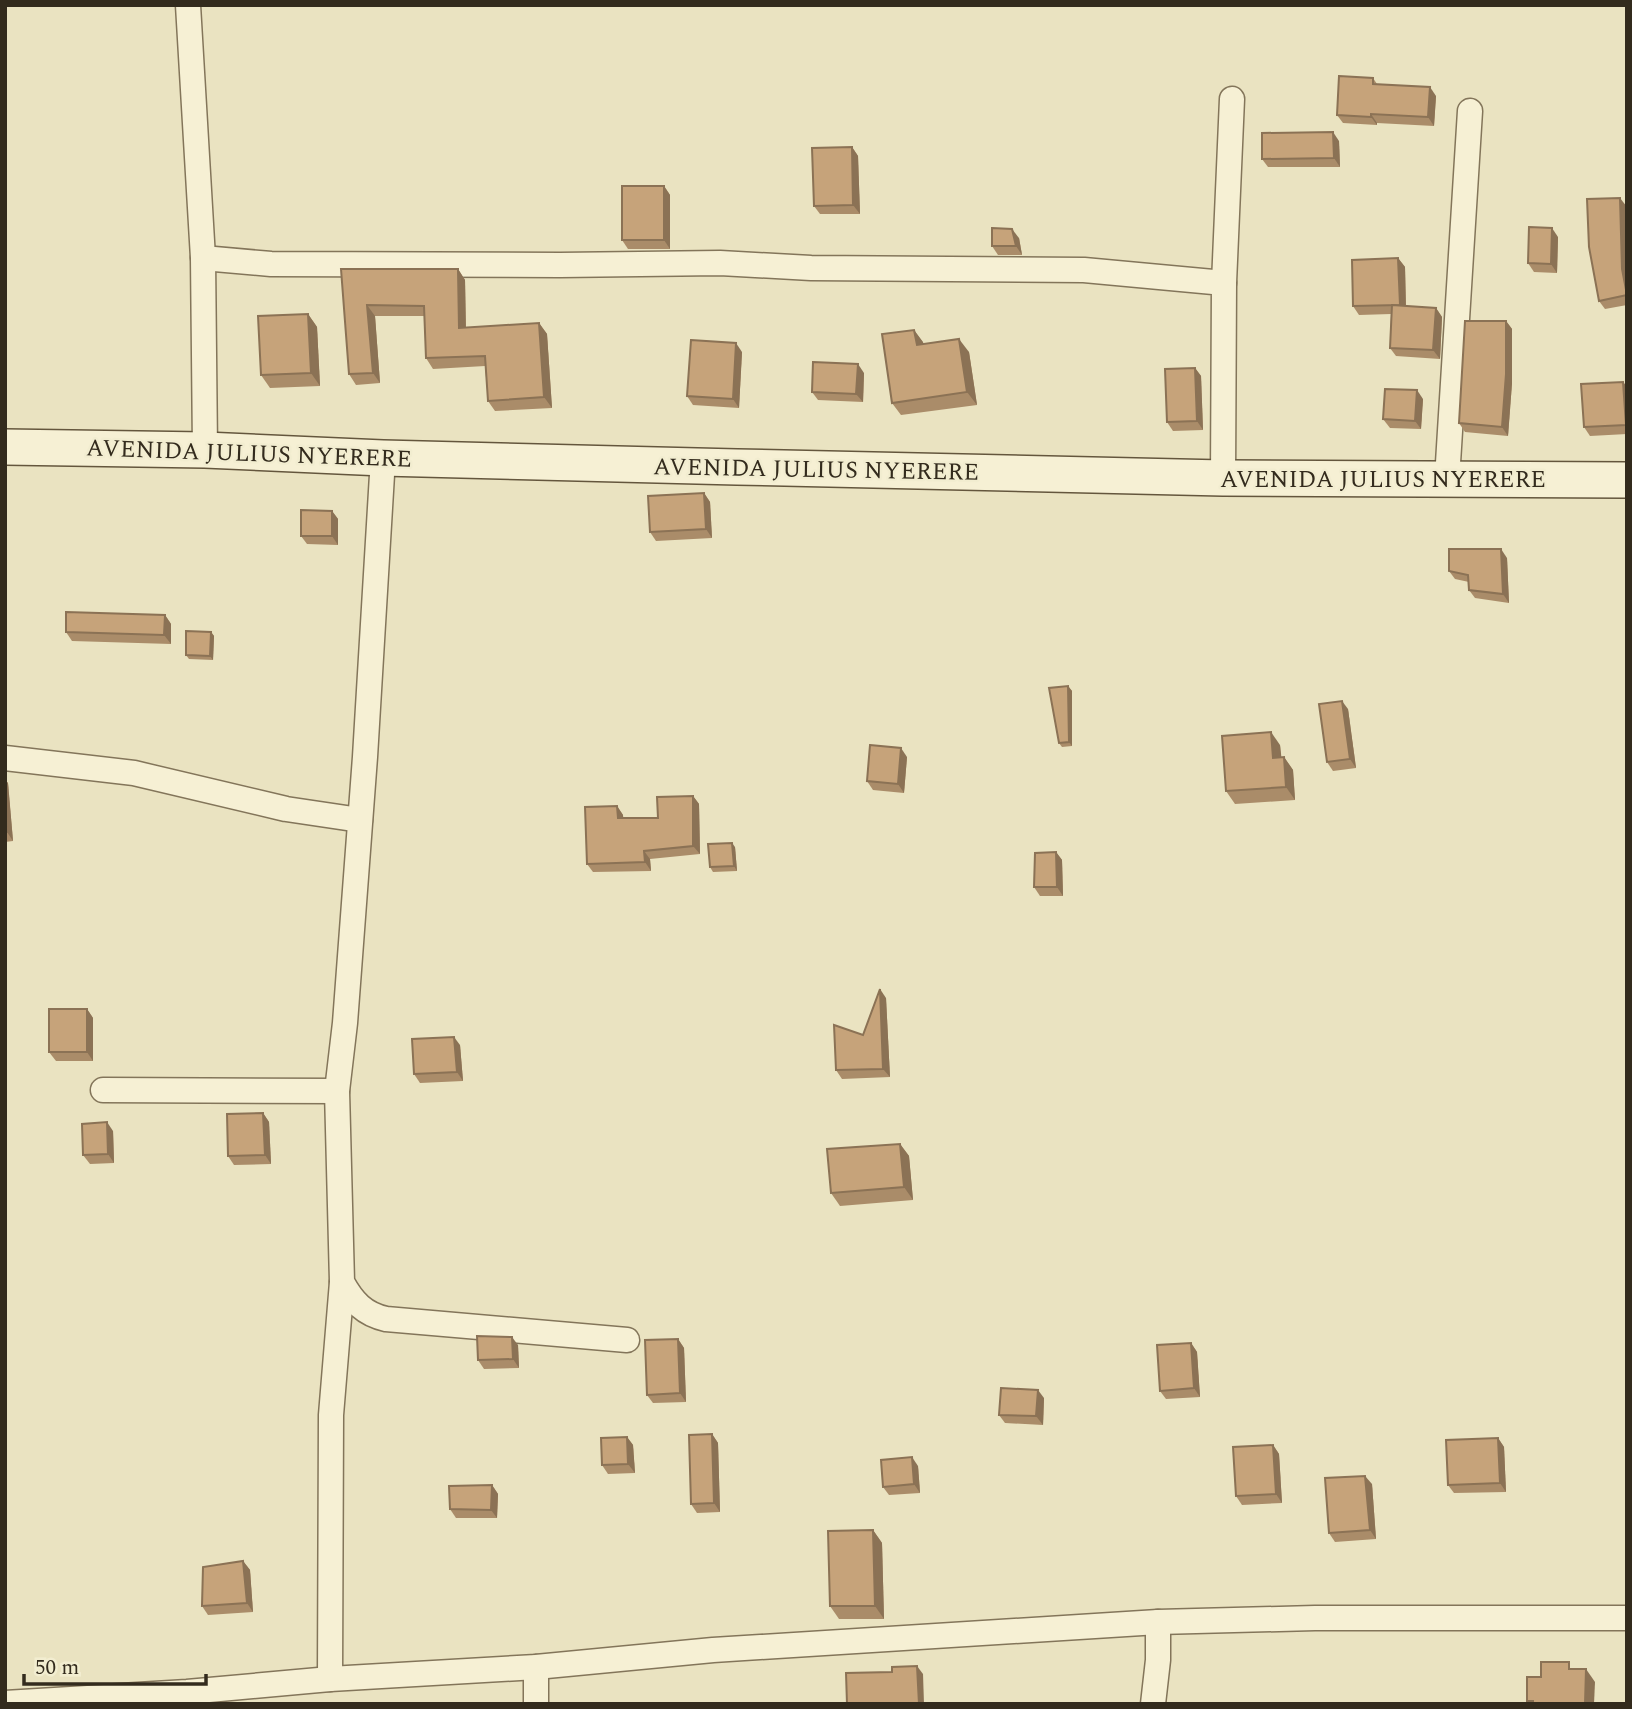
<svg xmlns="http://www.w3.org/2000/svg" width="1632" height="1709" font-family="Spectral,serif">
<style>
.lines{fill:none;stroke-linecap:round;stroke-linejoin:round}
.street-casing{stroke:#83755a;stroke-width:27}
.secondary-casing{stroke:#64563d;stroke-width:38}
.street{stroke:#f6f0d4;stroke-width:24}
.secondary{stroke:#f6f0d4;stroke-width:35}
.wall{fill:#aa8c69}
.shaded-wall{fill:#8b7255}
.building{fill:#c6a37a;stroke:#8b7255;stroke-width:2}
.labels{text-anchor:middle;stroke-width:5;stroke-linejoin:round;paint-order:stroke}
.street-label{font-size:24px;fill:#332b1d;stroke:#f2edd0}
</style>
<rect width="100%" height="100%" fill="#eae3c1"/>
<g class="lines">
<g class="street-casing">
<g id="street">
<path d="M188,5L203,258L205,450"/>
<path d="M203,258L271,264L560,265L720,263L811,268L1084,270L1224,283L1223,478"/>
<path d="M1224,283L1232,99"/>
<path d="M383,458L365,757L345,1023L337,1091L342,1282C353,1302 364,1314 386,1319L627,1340"/>
<path d="M1447,479L1470,111"/>
<path d="M5,758L134,773L286,809L360,820"/>
<path d="M103,1090L337,1091"/>
<path d="M330,1679L331,1415L342,1282"/>
<path d="M5,1703L187,1692L330,1679L536,1667L713,1650L1158,1622L1315,1618H1627"/>
<path d="M536,1704V1667"/>
<path d="M1153,1704L1158,1660V1622"/>
</g>
</g>
<g class="secondary-casing">
<path id="secondary" d="M5,447L205,450L383,458L737,467L1223,478L1627,480"/>
</g>
<use href="#street" class="street"/>
<use href="#secondary" class="secondary"/>
</g>
<g class="wall">
<path d="M1373,78L1377,84L1436,96L1434,126L1377,123V125L1343,123L1337,115Z"/>
<path d="M1339,141L1340,167H1268L1262,159Z"/>
<path d="M852,147L858,156L860,214H820L814,206Z"/>
<path d="M664,186L670,195V249H628L622,240Z"/>
<path d="M1627,207V305L1605,309L1599,301Z"/>
<path d="M1558,237L1557,273L1534,272L1528,263Z"/>
<path d="M1019,238L1022,255H998L992,246Z"/>
<path d="M1398,258L1405,267L1406,306L1436,308L1442,317L1440,359L1396,356L1390,348L1391,314L1359,315L1353,306Z"/>
<path d="M341,269H458L465,280L466,328L539,323L547,334L552,408L495,411L488,401L485,366L433,369L426,358L424,316H375L380,383L356,385L349,374Z"/>
<path d="M308,314L317,327L320,386L270,388L261,375Z"/>
<path d="M1506,321L1512,329V383L1508,436L1465,432L1459,423Z"/>
<path d="M914,330L924,344L969,352L977,405L901,415L892,403Z"/>
<path d="M742,352L739,408L693,405L687,396Z"/>
<path d="M1195,368L1201,376L1203,430L1173,431L1167,422Z"/>
<path d="M864,373L863,402L818,400L812,392Z"/>
<path d="M1623,382L1627,387V434L1590,436L1584,427Z"/>
<path d="M1423,399L1421,429L1390,428L1383,419Z"/>
<path d="M704,493L710,502L712,538L656,541L650,532Z"/>
<path d="M332,511L338,519V545L307,544L301,536Z"/>
<path d="M1507,558L1509,603L1475,598L1469,590V582L1455,579L1449,571Z"/>
<path d="M165,615L171,624V644L72,641L66,632Z"/>
<path d="M211,632L214,636L213,660L189,659L186,655Z"/>
<path d="M1068,686L1072,691V746L1062,747L1059,743Z"/>
<path d="M1348,709L1356,768L1333,771L1327,762Z"/>
<path d="M1280,745L1281,757H1284L1293,770L1295,800L1235,804L1226,791Z"/>
<path d="M907,757L904,793L873,790L867,781Z"/>
<path d="M5,780L8,783L13,841L5,842Z"/>
<path d="M693,796L699,804L700,854L650,859L651,871L593,872L587,864L617,806L623,815V818H658Z"/>
<path d="M735,847L737,871L713,872L710,867Z"/>
<path d="M1056,852L1062,860L1063,896H1040L1034,887Z"/>
<path d="M886,998L890,1077L842,1079L836,1070L863,1035Z"/>
<path d="M87,1009L93,1018V1061H56L49,1052Z"/>
<path d="M460,1045L463,1081L420,1083L414,1074Z"/>
<path d="M263,1113L269,1122L271,1164L234,1165L228,1156Z"/>
<path d="M113,1131L114,1163L90,1164L83,1155Z"/>
<path d="M900,1144L909,1156L913,1200L840,1206L831,1193Z"/>
<path d="M678,1339L684,1348L686,1402L653,1403L647,1395Z"/>
<path d="M1191,1343L1197,1352L1200,1397L1166,1399L1160,1391Z"/>
<path d="M518,1345L519,1368L484,1369L478,1360Z"/>
<path d="M1044,1398L1043,1425L1005,1423L999,1415Z"/>
<path d="M712,1434L718,1443L720,1512L697,1513L691,1504Z"/>
<path d="M627,1437L633,1445L635,1473L608,1474L602,1465Z"/>
<path d="M1498,1438L1504,1447L1506,1492L1454,1493L1448,1485Z"/>
<path d="M1273,1445L1279,1454L1282,1503L1242,1505L1236,1496Z"/>
<path d="M918,1466L920,1493L889,1495L883,1487Z"/>
<path d="M1372,1484L1376,1539L1335,1542L1329,1533Z"/>
<path d="M492,1485L498,1494L497,1518H456L450,1509Z"/>
<path d="M873,1530L882,1543L884,1619H839L830,1606Z"/>
<path d="M243,1561L250,1570L253,1612L208,1615L202,1606Z"/>
</g>
<g class="shaded-wall">
<path d="M1430,87L1436,96L1434,126L1428,117Z"/>
<path d="M1371,114L1377,123V125L1371,117Z"/>
<path d="M1333,132L1339,141L1340,167L1334,158Z"/>
<path d="M852,147L858,156L860,214L853,205Z"/>
<path d="M664,186L670,195V249L664,240Z"/>
<path d="M1620,198L1627,207V294L1622,269Z"/>
<path d="M1552,228L1558,237L1557,273L1551,264Z"/>
<path d="M1012,229L1019,238L1022,255L1016,246Z"/>
<path d="M1398,258L1405,267L1406,314L1400,305Z"/>
<path d="M458,269L465,280L466,339L459,328Z"/>
<path d="M367,305L375,316L380,383L373,373Z"/>
<path d="M1436,308L1442,317L1440,359L1433,350Z"/>
<path d="M308,314L317,327L320,386L311,373Z"/>
<path d="M1506,321L1512,329V383L1508,436L1502,427Z"/>
<path d="M539,323L547,334L552,408L544,397Z"/>
<path d="M914,330L923,342L926,358L917,345Z"/>
<path d="M959,339L969,352L977,405L967,392Z"/>
<path d="M736,343L742,352L739,408L733,399Z"/>
<path d="M858,364L864,373L863,402L856,394Z"/>
<path d="M1195,368L1201,376L1203,430L1197,421Z"/>
<path d="M1623,382L1627,387V427L1626,425Z"/>
<path d="M1417,390L1423,399L1421,429L1415,421Z"/>
<path d="M704,493L710,502L712,538L706,529Z"/>
<path d="M332,511L338,519V545L332,536Z"/>
<path d="M1501,549L1507,558L1509,603L1503,594Z"/>
<path d="M165,615L171,624V644L164,635Z"/>
<path d="M211,632L214,636L213,660L210,656Z"/>
<path d="M1068,686L1072,691V746L1069,742Z"/>
<path d="M1342,701L1348,709L1356,768L1350,759Z"/>
<path d="M1271,732L1280,745L1283,771L1273,758Z"/>
<path d="M901,748L907,757L904,793L898,784Z"/>
<path d="M1284,757L1293,770L1295,800L1286,787Z"/>
<path d="M5,780L8,783L13,841L7,832L5,811Z"/>
<path d="M693,796L699,804L700,854L693,846Z"/>
<path d="M617,806L623,815L624,826L618,818Z"/>
<path d="M732,843L735,847L737,871L734,866Z"/>
<path d="M644,851L650,859L651,871L645,862Z"/>
<path d="M1056,852L1062,860L1063,896L1057,887Z"/>
<path d="M880,989L886,998L890,1077L883,1069Z"/>
<path d="M87,1009L93,1018V1061L87,1052Z"/>
<path d="M454,1037L460,1045L463,1081L457,1072Z"/>
<path d="M263,1113L269,1122L271,1164L265,1155Z"/>
<path d="M107,1122L113,1131L114,1163L108,1154Z"/>
<path d="M900,1144L909,1156L913,1200L904,1187Z"/>
<path d="M512,1337L518,1345L519,1368L513,1359Z"/>
<path d="M678,1339L684,1348L686,1402L680,1393Z"/>
<path d="M1191,1343L1197,1352L1200,1397L1194,1388Z"/>
<path d="M1038,1390L1044,1398L1043,1425L1036,1416Z"/>
<path d="M712,1434L718,1443L720,1512L714,1503Z"/>
<path d="M627,1437L633,1445L635,1473L628,1464Z"/>
<path d="M1498,1438L1504,1447L1506,1492L1500,1483Z"/>
<path d="M1273,1445L1279,1454L1282,1503L1276,1494Z"/>
<path d="M912,1457L918,1466L920,1493L914,1484Z"/>
<path d="M1365,1476L1372,1484L1376,1539L1370,1530Z"/>
<path d="M492,1485L498,1494L497,1518L491,1510Z"/>
<path d="M873,1530L882,1543L884,1619L875,1606Z"/>
<path d="M243,1561L250,1570L253,1612L247,1603Z"/>
<path d="M917,1666L923,1674L924,1704H919Z"/>
<path d="M1586,1669L1595,1682L1594,1704H1585Z"/>
</g>
<g class="building">
<path d="M1339,76L1373,78V84L1430,87L1428,117L1371,114V117L1337,115Z"/>
<path d="M1333,132L1334,158L1262,159V133Z"/>
<path d="M852,147L853,205L814,206L812,148Z"/>
<rect x="622" y="186" width="42" height="54"/>
<path d="M1620,198L1622,269L1627,295L1599,301L1589,247L1587,199Z"/>
<path d="M1529,227L1552,228L1551,264L1528,263Z"/>
<path d="M992,228L1012,229L1016,246H992Z"/>
<path d="M1398,258L1400,305L1353,306L1352,260Z"/>
<path d="M341,269H458L459,328L539,323L544,397L488,401L485,356L426,358L424,306L367,305L373,373L349,374Z"/>
<path d="M1392,305L1436,308L1433,350L1390,348Z"/>
<path d="M308,314L311,373L261,375L258,316Z"/>
<path d="M1465,321H1506V374L1502,427L1459,423Z"/>
<path d="M914,330L917,345L959,339L967,392L892,403L882,334Z"/>
<path d="M691,340L736,343L733,399L687,396Z"/>
<path d="M813,362L858,364L856,394L812,392Z"/>
<path d="M1195,368L1197,421L1167,422L1165,369Z"/>
<path d="M1623,382L1626,425L1584,427L1581,384Z"/>
<path d="M1385,389L1417,390L1415,421L1383,419Z"/>
<path d="M704,493L706,529L650,532L648,496Z"/>
<path d="M301,510L332,511V536H301Z"/>
<path d="M1449,549H1501L1503,594L1469,590L1468,575L1449,571Z"/>
<path d="M66,612L165,615L164,635L66,632Z"/>
<path d="M186,631L211,632L210,656L186,655Z"/>
<path d="M1068,686L1069,742L1059,743L1049,688Z"/>
<path d="M1342,701L1350,759L1327,762L1319,704Z"/>
<path d="M1271,732L1273,758L1284,757L1286,787L1226,791L1222,736Z"/>
<path d="M870,745L901,748L898,784L867,781Z"/>
<path d="M693,796V846L644,851L645,862L587,864L585,807L617,806L618,818H658L657,797Z"/>
<path d="M5,811L7,832L5,833Z"/>
<path d="M732,843L734,866L710,867L708,844Z"/>
<path d="M1056,852L1057,887H1034L1035,853Z"/>
<path d="M880,989L883,1069L836,1070L834,1025L863,1035Z"/>
<rect x="49" y="1009" width="38" height="43"/>
<path d="M454,1037L457,1072L414,1074L412,1039Z"/>
<path d="M263,1113L265,1155L228,1156L227,1114Z"/>
<path d="M107,1122L108,1154L83,1155L82,1124Z"/>
<path d="M900,1144L904,1187L831,1193L827,1149Z"/>
<path d="M477,1336L512,1337L513,1359L478,1360Z"/>
<path d="M678,1339L680,1393L647,1395L645,1340Z"/>
<path d="M1191,1343L1194,1388L1160,1391L1157,1345Z"/>
<path d="M1001,1388L1038,1390L1036,1416L999,1415Z"/>
<path d="M712,1434L714,1503L691,1504L689,1435Z"/>
<path d="M627,1437L628,1464L602,1465L601,1438Z"/>
<path d="M1498,1438L1500,1483L1448,1485L1446,1440Z"/>
<path d="M1273,1445L1276,1494L1236,1496L1233,1447Z"/>
<path d="M912,1457L914,1484L883,1487L881,1460Z"/>
<path d="M1365,1476L1370,1530L1329,1533L1325,1478Z"/>
<path d="M492,1485L491,1510L450,1509L449,1486Z"/>
<path d="M873,1530L875,1606H830L828,1531Z"/>
<path d="M243,1561L247,1603L202,1606L203,1567Z"/>
<path d="M1541,1662H1569V1669H1586L1585,1704H1533V1701H1527V1677H1541Z"/>
<path d="M917,1666L919,1704H847L846,1673L892,1672V1667Z"/>
</g>
<g class="labels">
<g class="street-label">
<text transform="translate(249 453) rotate(2)" y="8">AVENIDA JULIUS NYERERE</text>
<text transform="translate(816 469) rotate(1)" y="8">AVENIDA JULIUS NYERERE</text>
<text x="1383" y="487">AVENIDA JULIUS NYERERE</text>
</g>
</g>
<rect width="1632" height="1709" fill="none" stroke="#332b1d" stroke-width="14"/>
<path d="M24 1674v10h182v-10" fill="none" stroke="#332b1d" stroke-width="3.5"/>
<text x="35" y="1674" font-size="21" fill="#332b1d" stroke="#f2edd0" stroke-width="5" paint-order="stroke">50 m</text>
</svg>
